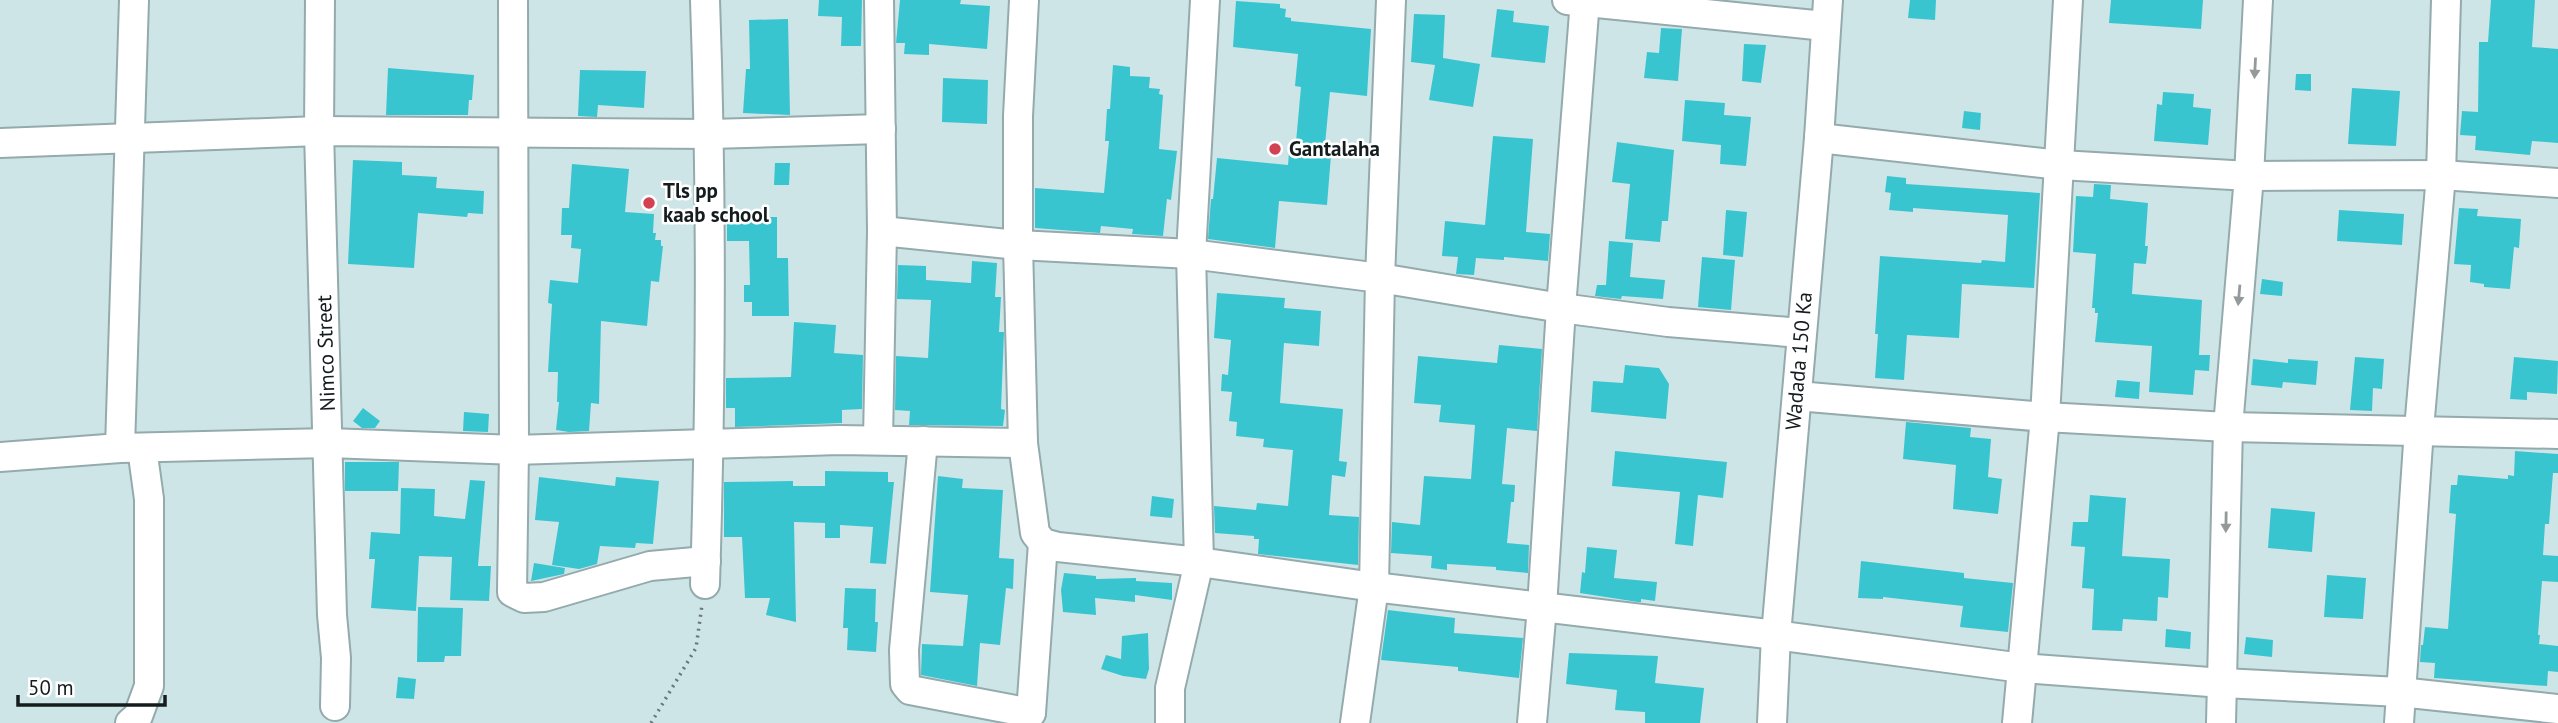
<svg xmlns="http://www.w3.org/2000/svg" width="2558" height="723" font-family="'PT Sans',sans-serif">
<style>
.building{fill:#39c5d0}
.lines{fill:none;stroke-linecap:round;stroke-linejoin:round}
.minor-casing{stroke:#94aaac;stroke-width:32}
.path{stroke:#687778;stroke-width:3.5;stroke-dasharray:2 5;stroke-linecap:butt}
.minor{stroke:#fff;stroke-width:28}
.oneway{fill:#959999}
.poi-dot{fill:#d24252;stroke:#fff;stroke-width:2.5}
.labels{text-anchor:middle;stroke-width:5;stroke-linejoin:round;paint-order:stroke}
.poi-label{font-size:21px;font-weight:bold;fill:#141c1d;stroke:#fff;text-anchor:start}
.street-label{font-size:21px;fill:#141c1d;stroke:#fff}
</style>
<rect width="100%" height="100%" fill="#cee5e7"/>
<g class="building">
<path d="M819,0H862L861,46H841L842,17L818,16Z"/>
<path d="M900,0H961L960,4L990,6L987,49L929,44V55L904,54L905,43H896Z"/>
<path d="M1910,0H1936L1935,20L1908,18Z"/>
<path d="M2111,0H2203L2201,29L2109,23Z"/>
<path d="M2491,0H2535L2532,47L2558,49V143L2532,141L2530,155L2475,150L2476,136L2460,135L2462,111L2478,112L2479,42H2488Z"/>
<path d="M1236,1L1280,4V8L1286,9L1285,17L1291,18V21L1371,29L1367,96L1330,92L1324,155H1331L1327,205L1279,201L1275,248L1208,239L1211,199H1213L1217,158L1288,165L1289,152L1295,153L1301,87L1295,86L1298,54L1233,47Z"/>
<path d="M1497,9L1514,11L1513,22L1549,26L1545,63L1491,57Z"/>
<path d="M1414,14L1445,15L1443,58L1480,64L1473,107L1429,100L1435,65L1411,62Z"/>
<path d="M788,19L790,115L743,113L746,69H750L749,20Z"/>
<path d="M1661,28L1682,29L1678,81L1644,78L1647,52L1659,53Z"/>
<path d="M1744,44L1766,45L1761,83L1742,81Z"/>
<path d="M1113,65L1130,67V76L1150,77L1149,88L1160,89L1159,94L1163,95L1159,149L1177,151L1171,200L1167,199L1163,236L1132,234L1133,229L1101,226L1100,233L1035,228V188L1104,193L1109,141H1105L1107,109H1110Z"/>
<path d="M388,68L474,75L472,100H469L468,115H386Z"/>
<path d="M580,70L646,71L644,108L598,105L597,117L578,116Z"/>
<path d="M2296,74H2311V91L2295,90Z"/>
<path d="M943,78L988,80L987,124L942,122Z"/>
<path d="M2352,88L2400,91L2396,146L2348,144Z"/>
<path d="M2163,92L2194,94L2193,107L2211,109L2208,145L2154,141L2157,104L2162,105Z"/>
<path d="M1685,100L1725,103L1724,115L1751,117L1746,166L1720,164L1721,145L1682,141Z"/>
<path d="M1964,111L1981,113L1980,130L1962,128Z"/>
<path d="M1493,136L1533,139L1526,232L1550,234L1548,261L1504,257V260L1476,258L1474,275L1456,274L1458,257L1442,256L1445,221L1485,225Z"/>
<path d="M1617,142L1674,150L1668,221H1662L1660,242L1625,239L1630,184L1612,182Z"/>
<path d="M353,160L402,162V175L437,177L436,188L484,191L483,214L468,213L467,217L418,213L414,268L348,264Z"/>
<path d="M775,163H790L789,185H774Z"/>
<path d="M572,164L629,169L625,212L654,214L653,233H656L655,240H661V246H663L659,282L651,281L647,326L601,321L599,404L591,403L589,431L569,432L556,430L559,402H557L558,372H548L552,304L548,303L550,280L578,283L581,249L571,248L572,235H561L562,208H569Z"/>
<path d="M1887,176L1906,178V184L2040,193L2034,288L1962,284L1959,338L1907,335L1904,380L1875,378L1878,334H1875L1880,256L1981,263L1982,260L2005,262L2008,215L1913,208V212L1889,210L1891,193L1885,192Z"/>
<path d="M2094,184L2111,185L2110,199L2148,203L2145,246H2148L2146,264L2134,263L2132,294L2202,300L2199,355H2210L2209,371L2195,370L2193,395L2149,392L2152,346L2095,342L2098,313H2095V308H2092L2096,254L2073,252L2076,196L2093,197Z"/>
<path d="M2459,208L2478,209L2477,216L2521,219L2519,248L2514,247L2510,289L2484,287V284L2470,282L2471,265L2454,264Z"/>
<path d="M1726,210L1747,212L1743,257L1723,255Z"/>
<path d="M2339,210L2404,214L2402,245L2337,241Z"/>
<path d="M727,217H777V258H788L789,316H752V302H744V285H750L749,241H727Z"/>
<path d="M1609,241L1633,243L1630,277L1665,280L1663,299L1622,296L1621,299L1595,296L1597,285H1606Z"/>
<path d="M1702,257L1735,260L1731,310L1698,307Z"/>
<path d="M972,261L997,263L995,297H1001L999,332H1004L1001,409L1005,410L1003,426L909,425L910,411L895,410L896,356L928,358L931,300L897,299L898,265L926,266V280L971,283Z"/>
<path d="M2262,279L2283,282L2282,296L2260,294Z"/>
<path d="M1217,293L1285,298L1284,308L1321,311L1319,346L1284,343L1280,403L1343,409L1339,461L1347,462L1345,477L1332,475L1329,515L1359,517L1358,565L1258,554L1259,539H1254V536L1215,533L1214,506L1256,510L1257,503L1288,506L1293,450L1263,447L1264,439L1236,436L1237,422L1229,421L1232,392L1221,391L1222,374L1228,375L1231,340L1214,338Z"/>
<path d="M794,322L836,325L834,353L863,355L862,409L842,410V423L735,427V408H726V378L791,377Z"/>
<path d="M1499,345L1542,349L1537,431L1507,428L1502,484L1515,485L1514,502H1511L1507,543L1529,545L1528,573L1496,570V567L1447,564V570L1431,568L1432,556L1391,553L1392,522L1420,525L1424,476L1471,479L1475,425L1439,422L1441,405L1414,403L1418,356L1497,363Z"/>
<path d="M2355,357L2384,359L2382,389L2373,388L2372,411L2350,410Z"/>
<path d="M2514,357L2558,361L2557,394L2527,392V400L2510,399Z"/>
<path d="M2253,359L2288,363V359L2318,361L2316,385L2283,382L2282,388L2251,385Z"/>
<path d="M1625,365L1659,368L1669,384L1666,419L1591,412L1593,381L1623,383Z"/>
<path d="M2117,380L2140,382L2139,399L2115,397Z"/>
<path d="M363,408L380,421L375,428H362L353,421Z"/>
<path d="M464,412L489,414L488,432L463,431Z"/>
<path d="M1906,422L1971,428L1970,437L1991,439L1988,477L2002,479L1998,514L1953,509L1956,465L1903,459Z"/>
<path d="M1615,451L1727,462L1723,498L1698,495L1693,546L1675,544L1680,492L1612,486Z"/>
<path d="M2515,451L2558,454V473H2553L2549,524H2545L2543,555L2558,556V582L2542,581L2538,635H2540L2539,644L2558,646V672L2548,671L2547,686L2434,678L2435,663L2420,662L2421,645H2423L2425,627L2448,629L2456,514L2449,513L2451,485H2457L2458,475L2508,479V475L2514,476Z"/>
<path d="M345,462H399L398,491H345Z"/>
<path d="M825,471L888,472V482H894L886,564L870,563L873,527L840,525V538H825V523L794,522L796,622L766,615L770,598H745L742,537H724V482L793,481V486H825Z"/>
<path d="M938,476L963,479L962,488L1003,490L999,558L1014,559L1013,589L1006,588L1000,645L980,643L977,686L921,675L922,644L963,646L968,595L930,592Z"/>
<path d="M539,477L615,486L616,477L659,481L653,544L636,543L635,548L600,546L597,564L579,569L552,565L559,522L535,520Z"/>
<path d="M470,480L485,481L478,566H491L489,601L450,600L452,557L419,556L416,611L371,608L375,559H369L371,532L400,534L401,488L435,489L434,516L465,519Z"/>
<path d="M2090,495L2126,498L2122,556L2170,559L2168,598L2158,597L2157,621L2123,619L2122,631L2092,630L2094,589L2082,588L2085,547L2071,546L2073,522H2088Z"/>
<path d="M1152,496L1174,499L1172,518L1150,516Z"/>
<path d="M2271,508L2315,512L2312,552L2268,548Z"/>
<path d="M1587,547L1617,550L1614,578L1657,582L1655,601L1641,599V602H1638L1580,593L1582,572L1585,573Z"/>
<path d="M1861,561L1964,573V578L2013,583L2008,632L1960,627L1963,606L1883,597V599L1858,598Z"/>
<path d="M534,563L565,568L564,574L531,581Z"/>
<path d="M1064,573L1096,576V579L1136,578V581L1172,583V600L1135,595V602L1095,598L1096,615L1063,612L1061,590Z"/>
<path d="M2327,575L2366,578L2363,619L2324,617Z"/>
<path d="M845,588L876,589L875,622H878L876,652L847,650L848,628H843Z"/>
<path d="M418,607L463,608L461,656H445L444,662H417Z"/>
<path d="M1388,610L1455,618L1454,633L1523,638L1519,678L1458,671V667L1381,660Z"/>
<path d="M2166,629L2191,632L2190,649L2165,647Z"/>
<path d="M1148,633L1149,669L1146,679L1123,676L1101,669L1106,655L1121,659L1122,636Z"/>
<path d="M2246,637L2273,640L2272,657L2244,654Z"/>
<path d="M1569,653L1658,656L1655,683L1704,688L1700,723H1645V712L1615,710L1617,690L1566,684Z"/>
<path d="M398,677L416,679L414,699L396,698Z"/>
</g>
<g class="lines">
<g class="minor-casing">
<g id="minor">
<path d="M320,0L319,131L332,615L336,658L335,706"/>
<path d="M513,0L514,450L512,592L524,598L544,597L650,566L706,561"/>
<path d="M705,0C712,195 711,389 705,584"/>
<path d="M1024,0L1018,116V245L1023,443L1035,533L1043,543L1058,547L1199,562L1374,587L1776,635L2022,668L2223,683L2400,692L2558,709"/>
<path d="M1567,0L1825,26"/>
<path d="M1819,138L2060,165L2249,176L2441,175L2558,183"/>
<path d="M0,143L319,131L710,134L881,129"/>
<path d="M882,231L1018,245L1191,254L1380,278L1561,308L1668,322L1801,333"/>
<path d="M1797,396L2045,417L2228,427L2558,434"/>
<path d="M878,440L882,231L879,0"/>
<path d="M923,441L904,650L905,684L910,690L1031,713"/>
<path d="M120,448L134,0"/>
<path d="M0,457L120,448L329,443L514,450L839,440L1023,443"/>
<path d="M130,723L138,716L149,686V499L142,448"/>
<path d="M1023,723L1031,713L1043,543"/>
<path d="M1170,723V688L1199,562L1191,254L1205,0"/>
<path d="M1355,723L1374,587L1380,278L1391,0"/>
<path d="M1532,723L1542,607L1561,308L1585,0"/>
<path d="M1772,723L1776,635L1819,138L1828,0"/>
<path d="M2017,723L2045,417L2068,0"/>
<path d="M2221,723L2228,427L2249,176L2258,0"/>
<path d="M2399,723L2419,429L2441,175L2446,0"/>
</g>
</g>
<path class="path" d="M651,723L696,648L702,605"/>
<use href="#minor" class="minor"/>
</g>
<defs><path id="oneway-solid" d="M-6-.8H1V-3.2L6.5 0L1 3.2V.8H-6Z" transform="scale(1.75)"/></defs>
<g class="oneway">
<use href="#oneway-solid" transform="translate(2255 68) rotate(93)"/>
<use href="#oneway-solid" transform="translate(2239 295) rotate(95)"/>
<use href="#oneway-solid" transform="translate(2226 522) rotate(91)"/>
</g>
<g class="poi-dot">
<circle cx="1275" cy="149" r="7"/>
<circle cx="649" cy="203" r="7"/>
</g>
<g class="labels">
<g class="poi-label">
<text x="1289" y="156">Gantalaha</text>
<text x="663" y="198">Tls pp<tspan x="663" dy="24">kaab school</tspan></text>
</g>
<g class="street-label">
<text transform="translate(326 353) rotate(-92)" y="7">Nimco Street</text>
<text transform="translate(1799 361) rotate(-85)" y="7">Wadada 150 Ka</text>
</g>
</g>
<path d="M18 695v10h147v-10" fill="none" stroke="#141c1d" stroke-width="3.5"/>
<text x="28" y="695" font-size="21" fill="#141c1d" stroke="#ffffff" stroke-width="5" paint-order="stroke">50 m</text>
</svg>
